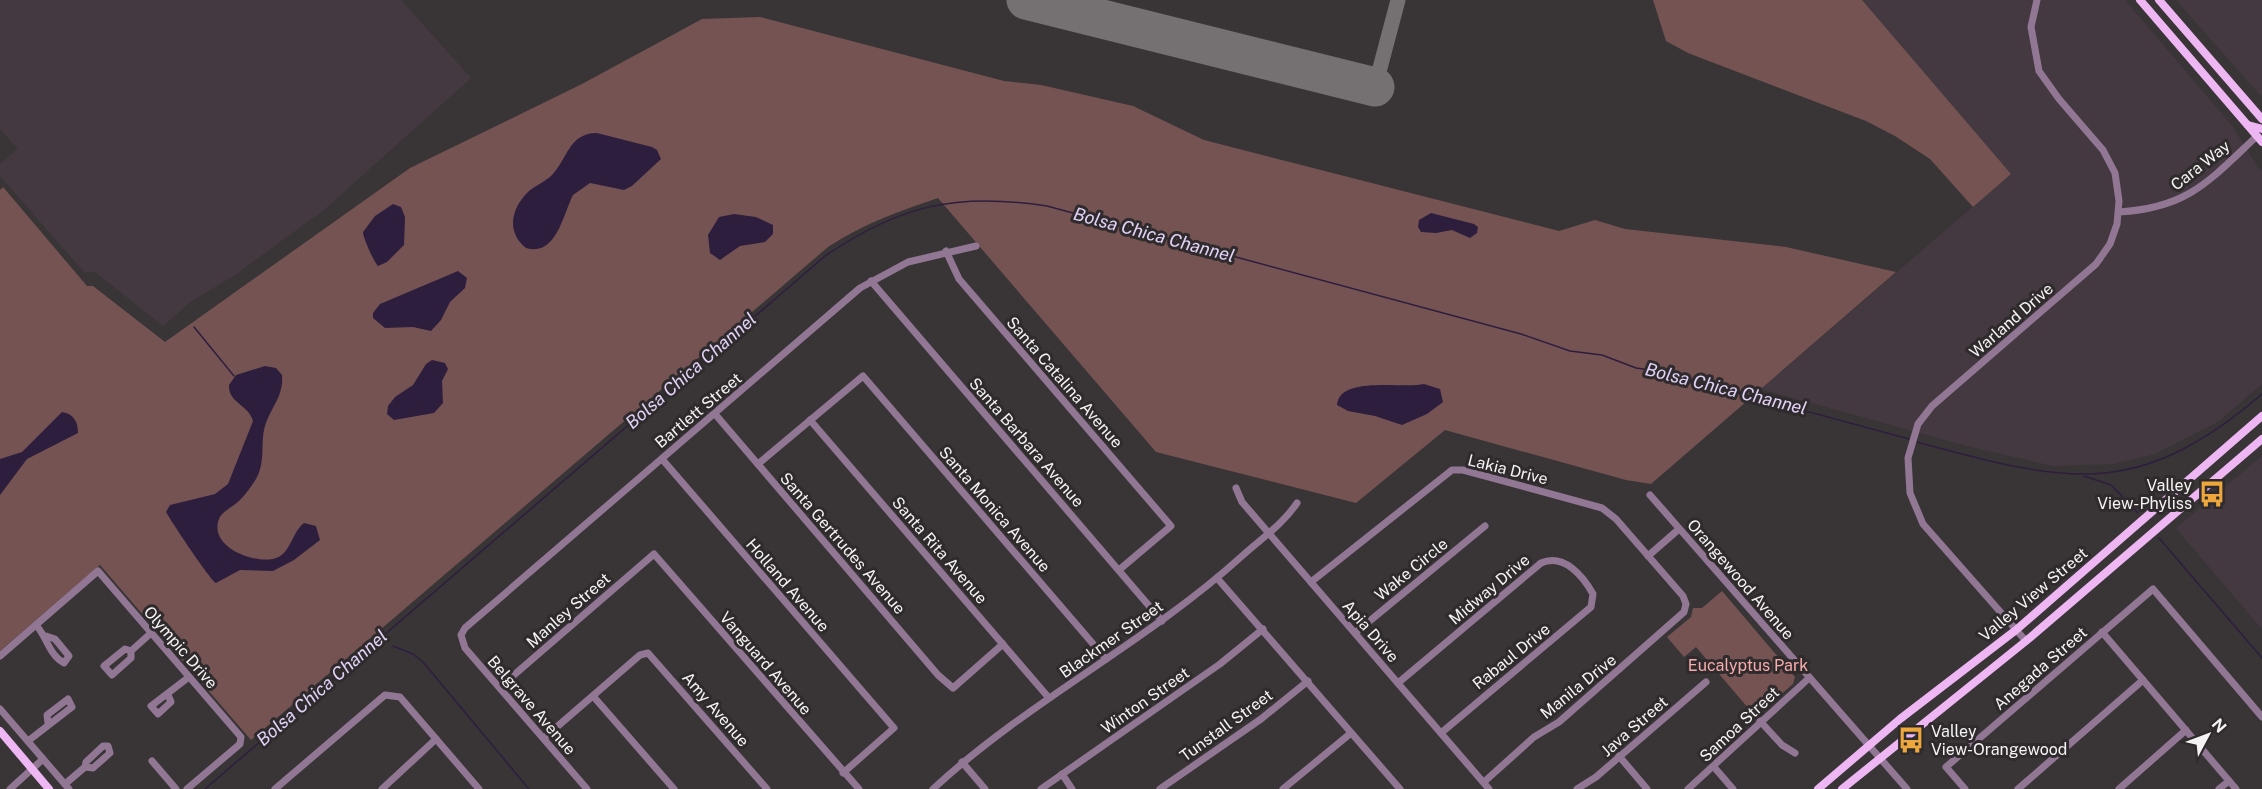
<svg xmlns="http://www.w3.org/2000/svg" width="2262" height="789" font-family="'Public Sans',sans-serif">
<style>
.built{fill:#443940}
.green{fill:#765353}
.water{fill:#2e1e3e}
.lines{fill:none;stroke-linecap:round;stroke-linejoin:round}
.stream{stroke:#2e1e3e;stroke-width:1.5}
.taxiway{stroke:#757173;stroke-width:15}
.runway{stroke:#757173;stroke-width:39}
.minor{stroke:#927795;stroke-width:7}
.major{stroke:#eeb6f3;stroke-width:8}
.labels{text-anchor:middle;stroke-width:6;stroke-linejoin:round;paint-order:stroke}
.street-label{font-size:16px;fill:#f6f3f5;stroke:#2f2b2d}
.poi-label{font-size:16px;fill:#f6f3f5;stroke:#2f2b2d;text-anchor:end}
.park-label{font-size:16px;fill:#f8acad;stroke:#2f2b2d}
.water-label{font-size:18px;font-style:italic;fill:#e3d2f8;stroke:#2f2b2d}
</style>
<rect width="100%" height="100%" fill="#393537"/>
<g class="built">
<path d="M0,0H401L471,78L325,209L235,275L190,302L163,326L95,272H84L0,176V164L18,149L0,129Z"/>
<path d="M1862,0H2125L2233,127L2258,168L2262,171V384L2219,421L2155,454L2113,464L2053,466L1967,446L1761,389L2011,174Z"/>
<path d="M2176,0H2262V97Z"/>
<path d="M2262,456V629L2176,528Z"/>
</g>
<g class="green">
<path d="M1653,0H1862L2011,174L1973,207L1930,159L1895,136L1866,121L1688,53L1666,41Z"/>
<path d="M760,17L1004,81L1041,85L1133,106L1204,140L1559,231L1595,220L1625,229L1786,247L1896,272L1651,484L1626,480L1445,430L1356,503L1156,452L938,198C899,211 863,224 828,247L251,740L100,565L0,651V190L3,187L87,286H93L165,342L410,168L582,84L702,19Z"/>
<path d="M1722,591L1795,677L1793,684L1755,716L1696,647L1684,657L1667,637L1691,617L1693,608H1702Z"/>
</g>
<g class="water">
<path d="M597,133L652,147L657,150L661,159L632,186L624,190L590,183L573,195C563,215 556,257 526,248C505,231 512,207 529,191C536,185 545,182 552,175C568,158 569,133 597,133Z"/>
<path d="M393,204L401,207L405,217L404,245L387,262L378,266C374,262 363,238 363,232L375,216Z"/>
<path d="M1431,213L1474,224L1478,227L1477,233L1470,238L1452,230L1436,233L1421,232L1418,227L1419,220Z"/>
<path d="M734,214L756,217L773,225V234L765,242L740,246L720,260L710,253L708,235L719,217Z"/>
<path d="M458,271L467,278L465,288L450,302L441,320L431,331L413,327L385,328L373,318V313L380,304Z"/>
<path d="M432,360L445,363L448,369L442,381L443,403L434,413L394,420L387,414L388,406L395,397L413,385L426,364Z"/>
<path d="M265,366L276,368L282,375C284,396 271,407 265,426C260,443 266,462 256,479C251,487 245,495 239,501C233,507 222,511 219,519C208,547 256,565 276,558C291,553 292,532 304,523L316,526L320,540L294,560L273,571L240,570L216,583C210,580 171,521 166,512L170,505L215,494L228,484L253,421C249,405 228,403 229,385L236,375Z"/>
<path d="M1660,368C1686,383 1717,380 1744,393L1741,395C1714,383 1684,384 1658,371Z"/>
<path d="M1424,384L1440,389L1443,402L1427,414L1402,425L1375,416L1348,411L1337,405C1339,375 1404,389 1424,384Z"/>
<path d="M62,412C74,414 78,422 78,433L27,459L0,495V459L22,452Z"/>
</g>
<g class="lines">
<g class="stream">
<path d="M194,327L234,376"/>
<path d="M1743,394L1909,439"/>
<path d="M1917,442C2065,482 2136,502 2262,394"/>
<path d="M2084,476L2111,485L2138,513"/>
<path d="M2159,538L2262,658"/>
<path d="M393,646L413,654L423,662L529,789"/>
<path d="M205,789L825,256C900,205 957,192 1047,206L1521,334L1570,351L1602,355L1636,368L1657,371L1676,381L1716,386"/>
</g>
<path class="taxiway" d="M1375,87L1398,0"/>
<path class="runway" d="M1026,0L1375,87"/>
<g class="minor">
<path d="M2119,212C2188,208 2209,181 2257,136"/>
<path d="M946,251L959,279L1171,526L1119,570"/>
<path d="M871,281L1162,621"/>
<path d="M715,414L938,675L953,688L1003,644"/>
<path d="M810,420L1049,698"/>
<path d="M662,459L894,728L843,773"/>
<path d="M758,464L863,376L1106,659"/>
<path d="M1236,488L1242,502L1489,789"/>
<path d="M1650,495L1907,789"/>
<path d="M1648,556L1679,529"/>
<path d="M1217,578L1400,789"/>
<path d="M1311,582L1452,470H1463L1602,508L1616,519L1683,596L1686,604L1684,612L1559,722L1534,737L1484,782"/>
<path d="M36,625C47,637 49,655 64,663L69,656L55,639L46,636"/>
<path d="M2102,632L2236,789"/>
<path d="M1355,633L1485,526"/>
<path d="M2026,641L1923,524L1910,493L1908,458L1918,424L1932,406L2096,264L2110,244L2117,224L2119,201L2115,173L2103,150L2059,99L2039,71L2031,27L2037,0"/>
<path d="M131,651V658L112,675L104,666L125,649L131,651L151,633"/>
<path d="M0,656L98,571L241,737L240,744L187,789"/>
<path d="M1398,683L1541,563C1564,553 1583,576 1593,594L1591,607L1441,733"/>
<path d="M500,687L654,554L859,789"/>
<path d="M168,695L171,702L158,714L151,706L189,677"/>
<path d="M593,696L674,789"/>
<path d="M0,709L69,789"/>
<path d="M1760,721L1782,745L1795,753"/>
<path d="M544,738L640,655L648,653L767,789"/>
<path d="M28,741L72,707L68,699L47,715L48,723"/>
<path d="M1619,756L1647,789"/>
<path d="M152,761L176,789"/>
<path d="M962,762L985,789"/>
<path d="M1714,767L1733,789"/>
<path d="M1062,774L1072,789"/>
<path d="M65,784L85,767L93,768L110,753L108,746H103L86,762L85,767"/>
<path d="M10,789L43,759"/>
<path d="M275,789L385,695L400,697L479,789"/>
<path d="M382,789L436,739"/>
<path d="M587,789L465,648L461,635L465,628L860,288L908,262L976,246"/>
<path d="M933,789C1028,701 1146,643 1242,556C1261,539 1283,524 1297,503"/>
<path d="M1041,789L1220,664L1263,629"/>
<path d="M1160,789L1261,719L1308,681"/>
<path d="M1283,789L1351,733"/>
<path d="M1577,789L1596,777L1706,682"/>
<path d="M1688,789L1808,679"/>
<path d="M1965,789L1946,767L2153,589L2262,717"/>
<path d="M2018,789L2143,680"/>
<path d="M2119,789L2186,730"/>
<path d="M2219,789L2229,781"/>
</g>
<g class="major">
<path d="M2140,0L2262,142"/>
<path d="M2159,0L2262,119"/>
<path d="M2248,125L2262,129"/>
<path d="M0,731L49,789"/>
<path d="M1818,789L1900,719L2016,630L2262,416"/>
<path d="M1842,789L2026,641L2262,439"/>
</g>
</g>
<defs>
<g id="bus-bare" transform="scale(2.07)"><path d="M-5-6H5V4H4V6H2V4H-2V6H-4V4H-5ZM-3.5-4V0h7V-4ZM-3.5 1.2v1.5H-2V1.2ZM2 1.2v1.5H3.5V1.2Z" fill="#eea73c" stroke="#2f2b2d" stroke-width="2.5" paint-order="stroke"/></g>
</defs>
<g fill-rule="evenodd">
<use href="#bus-bare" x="2212" y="494"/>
<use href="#bus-bare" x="1911" y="740"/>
</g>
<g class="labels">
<g class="street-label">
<text transform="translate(2200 165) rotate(-38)" y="6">Cara Way</text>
<text transform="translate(2011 320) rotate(-41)" y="6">Warland Drive</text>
<text transform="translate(1065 382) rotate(49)" y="6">Santa Catalina Avenue</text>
<text transform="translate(698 410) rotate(-40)" y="6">Bartlett Street</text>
<text transform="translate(1027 442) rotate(49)" y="6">Santa Barbara Avenue</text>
<text transform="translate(1508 469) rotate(14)" y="6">Lakia Drive</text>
<text transform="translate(995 509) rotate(49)" y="6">Santa Monica Avenue</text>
<text transform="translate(843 543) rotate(49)" y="6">Santa Gertrudes Avenue</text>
<text transform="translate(940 550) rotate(49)" y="6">Santa Rita Avenue</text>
<text transform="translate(1411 569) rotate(-39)" y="6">Wake Circle</text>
<text transform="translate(1741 579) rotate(49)" y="6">Orangewood Avenue</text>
<text transform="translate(788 585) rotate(49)" y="6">Holland Avenue</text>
<text transform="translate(1489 589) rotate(-40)" y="6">Midway Drive</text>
<text transform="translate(2033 594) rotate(-40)" y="6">Valley View Street</text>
<text transform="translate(568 610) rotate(-41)" y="6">Manley Street</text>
<text transform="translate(1371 631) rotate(49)" y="6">Apia Drive</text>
<text transform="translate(1111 639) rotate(-35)" y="6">Blackmer Street</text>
<text transform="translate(181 647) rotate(49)" y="6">Olympic Drive</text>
<text transform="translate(1511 656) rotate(-39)" y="6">Rabaul Drive</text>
<text transform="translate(766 663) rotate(49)" y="6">Vanguard Avenue</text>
<text transform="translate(2040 668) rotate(-41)" y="6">Anegada Street</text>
<text transform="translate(1578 686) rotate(-39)" y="6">Manila Drive</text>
<text transform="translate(1145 700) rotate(-35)" y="6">Winton Street</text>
<text transform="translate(532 705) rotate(49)" y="6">Belgrave Avenue</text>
<text transform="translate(716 709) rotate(49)" y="6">Amy Avenue</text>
<text transform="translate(1739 724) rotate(-43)" y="6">Samoa Street</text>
<text transform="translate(1226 725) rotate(-36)" y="6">Tunstall Street</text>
<text transform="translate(1634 726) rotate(-41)" y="6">Java Street</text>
</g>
<g class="poi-label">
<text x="2192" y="491">Valley<tspan x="2192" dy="18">View-Phyliss</tspan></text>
<text x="1931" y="737" text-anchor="start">Valley<tspan x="1931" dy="18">View-Orangewood</tspan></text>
</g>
<g class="park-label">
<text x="1748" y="671">Eucalyptus Park</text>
</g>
<g class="water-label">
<text transform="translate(1154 235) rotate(15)" y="6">Bolsa Chica Channel</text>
<text transform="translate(691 371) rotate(-41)" y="6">Bolsa Chica Channel</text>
<text transform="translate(1726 389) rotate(14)" y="6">Bolsa Chica Channel</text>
<text transform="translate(322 688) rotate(-41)" y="6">Bolsa Chica Channel</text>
</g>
</g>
<g transform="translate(2208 735) rotate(49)" stroke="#2f2b2d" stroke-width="4.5" paint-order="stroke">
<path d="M0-4.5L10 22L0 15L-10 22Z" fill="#f6f3f5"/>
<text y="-9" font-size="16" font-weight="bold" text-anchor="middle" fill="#f6f3f5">N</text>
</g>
</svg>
